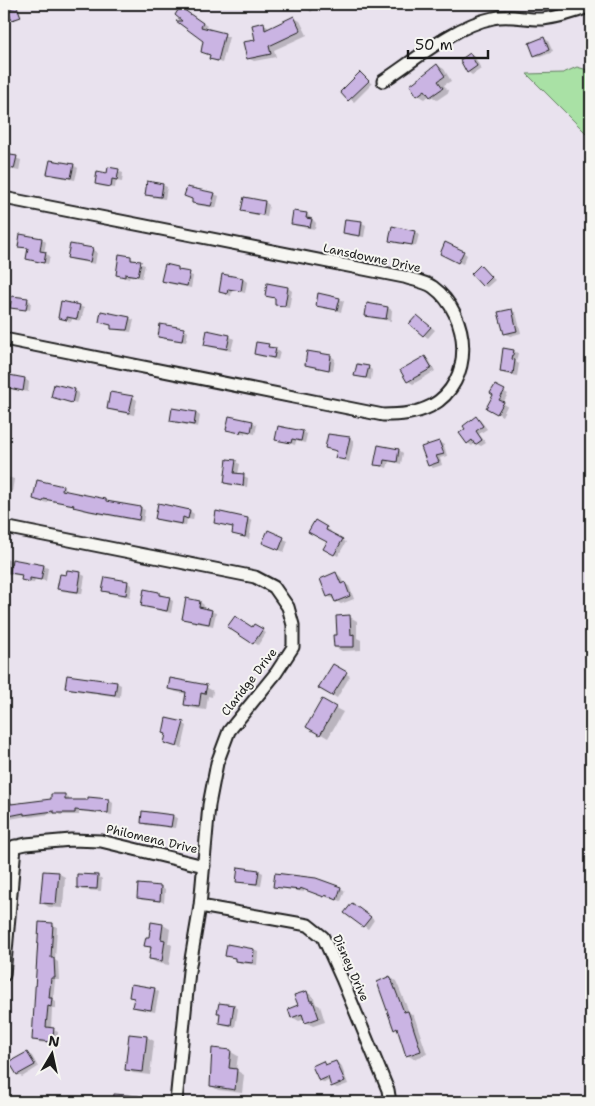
<svg xmlns="http://www.w3.org/2000/svg" width="595" height="1106" font-family="'Shantell Sans',sans-serif">
<style>
.green{fill:#a9e1a5;stroke:#627e60}
.shadow{fill:#0003}
.building{fill:#cab4e3;stroke:#1c1c1c}
.lines{fill:none;stroke-linecap:round;stroke-linejoin:round}
.minor-casing{stroke:#1c1c1c;stroke-width:15}
.minor{stroke:#f6f6f2;stroke-width:11}
.labels{text-anchor:middle;stroke-width:4;stroke-linejoin:round;paint-order:stroke}
.street-label{font-size:12px;fill:#1c1c1c;stroke:#f6f6f2}
</style>
<rect width="100%" height="100%" fill="#e9e2ee"/>
<filter id="ink" filterUnits="userSpaceOnUse"><feTurbulence type="fractalNoise" baseFrequency=".02" numOctaves="2"/><feDisplacementMap in="SourceGraphic" scale="10" xChannelSelector="R" yChannelSelector="G"/><feConvolveMatrix kernelMatrix="1 2 1 2 8 2 1 2 1" color-interpolation-filters="sRGB"/></filter>
<g filter="url(#ink)">
<path class="green" d="M577,67L591,71V138L527,74L563,73Z"/>
<g class="shadow">
<path d="M4,4H6L9,10L16,7L18,8L22,17L15,20L11,15L4,18Z"/>
<path d="M302,4H321L311,12Z"/>
<path d="M491,4H505L497,9Z"/>
<path d="M185,11L207,26L205,29L229,37L222,63L215,61L211,59L212,55L202,52L205,40L185,21Z"/>
<path d="M294,18L300,21L307,35L274,50L276,57L254,61L248,58L264,24L270,29Z"/>
<path d="M544,38L548,41L553,52L540,57L535,55Z"/>
<path d="M470,55L475,57L481,69L472,75L468,72L462,61Z"/>
<path d="M437,65L444,69L451,81L444,85L449,92L437,100L430,95L425,99L418,95Z"/>
<path d="M360,74L372,84L354,102L342,92Z"/>
<path d="M4,148L11,152L10,156L21,160L19,171L4,168Z"/>
<path d="M73,165L78,168L75,180L53,176L49,173Z"/>
<path d="M109,168L123,173L122,182L116,181L115,188L100,186L96,184L108,174Z"/>
<path d="M162,185L167,187L165,199L151,197L146,194Z"/>
<path d="M214,194L219,196L216,208L197,205L193,202V199Z"/>
<path d="M245,198L265,202L269,205L267,217L247,213L243,211Z"/>
<path d="M307,214L316,223L315,229L296,226L292,223Z"/>
<path d="M362,223L366,225L364,237L348,235L344,233Z"/>
<path d="M414,232L419,234L416,246L395,243L391,240Z"/>
<path d="M21,235L42,239L46,242L44,253L50,256L48,264L32,261L27,259L29,249L19,246Z"/>
<path d="M92,249L97,252L95,264L73,260L69,258Z"/>
<path d="M463,252L467,255L463,264L445,256Z"/>
<path d="M131,258L135,262L145,265L142,278L130,276L129,279L117,275Z"/>
<path d="M480,267L495,280L487,287L482,285Z"/>
<path d="M178,268L182,272L193,276L191,288L167,283L163,280Z"/>
<path d="M243,279L247,282L245,293L232,290L231,296L220,292Z"/>
<path d="M268,285L288,288L292,291L289,308L281,307L277,304V299L266,295Z"/>
<path d="M27,299L31,302L30,310L15,307V309L12,307Z"/>
<path d="M339,299L344,301L341,312L317,305Z"/>
<path d="M368,304L388,308L392,310L391,321L371,318L366,315Z"/>
<path d="M79,306L84,308L81,321L72,319L71,322L59,318Z"/>
<path d="M511,310L516,313L521,333L510,336L505,333Z"/>
<path d="M418,316L435,330L428,338L424,335Z"/>
<path d="M129,318L134,320L131,332L116,330L112,328V326L100,321Z"/>
<path d="M184,329L188,332L186,342L163,339L159,336Z"/>
<path d="M229,336L234,339L231,351L210,347L206,344Z"/>
<path d="M268,346L280,352L278,360L259,356L255,353Z"/>
<path d="M513,351L518,353L516,362L519,364L517,376L505,374L501,372Z"/>
<path d="M331,356L335,359L333,371L310,367L306,365Z"/>
<path d="M425,357L429,360L435,371L413,384L408,381Z"/>
<path d="M368,367L372,370L371,380L356,376Z"/>
<path d="M4,376L25,379L29,382L28,392L4,387Z"/>
<path d="M496,387L508,394L503,403L507,406L502,416L487,407L494,394Z"/>
<path d="M75,390L79,393L76,404L52,397Z"/>
<path d="M132,397L137,400L134,415L113,411L108,408Z"/>
<path d="M173,409L196,413L200,416L198,427L176,423L171,420Z"/>
<path d="M230,417L253,422L257,425L255,434L245,432V434L228,429Z"/>
<path d="M476,418L480,420L487,429L479,434L486,443L481,446L475,443L472,446L468,443L467,429Z"/>
<path d="M303,432L307,434L305,443L296,441L295,445L277,439Z"/>
<path d="M329,436L350,438L354,441L349,462L336,457L338,451L326,447Z"/>
<path d="M439,442L444,445L447,456L440,458L442,465L433,468L429,465Z"/>
<path d="M379,447L399,450L403,453L401,464L389,461L387,468L375,464Z"/>
<path d="M235,462L240,464L238,474L248,478L247,487L229,485L225,482Z"/>
<path d="M4,476L14,479L12,492L4,491Z"/>
<path d="M38,482L63,487L67,490V493L141,508L145,510L143,522L95,513L79,509L75,506L48,500V503L38,501L34,499Z"/>
<path d="M159,505L190,511L194,514L193,520L187,519L186,526L161,521L156,518Z"/>
<path d="M217,513L248,519L252,521L249,539L233,534L234,528L215,522Z"/>
<path d="M315,522L331,531L330,533L346,542L338,556L325,549L329,541Z"/>
<path d="M269,532L288,541L284,552L268,545Z"/>
<path d="M4,559L43,566L48,568L46,581L35,579L34,583L27,582L22,579L23,576L4,573Z"/>
<path d="M81,574L85,576L82,594L63,591L58,588L67,576Z"/>
<path d="M336,574L340,576L344,584L349,586L354,599L341,604L336,601L335,598L333,599L328,596Z"/>
<path d="M106,579L128,583L132,585L130,597L108,593L104,591Z"/>
<path d="M159,593L173,601L171,613L147,608L142,605Z"/>
<path d="M187,600L200,602L204,605L203,609L216,613L213,626L188,621L183,618Z"/>
<path d="M350,617L357,621V638L361,640V650L342,651L335,647L338,636Z"/>
<path d="M254,626L266,633L258,645L229,627L252,629Z"/>
<path d="M334,666L350,676L337,698L320,688Z"/>
<path d="M117,683L121,685L120,697L71,690L66,687Z"/>
<path d="M206,687L213,691L212,697L208,696L206,710L192,708L185,704L187,694L176,692L169,688Z"/>
<path d="M322,701L343,712L328,738L307,726Z"/>
<path d="M183,723L187,726L182,748L165,743Z"/>
<path d="M64,795L69,797V801H89V798L109,800L113,803L112,815L79,811V815H60L57,813L30,817L27,816L4,820V800L15,804L52,800Z"/>
<path d="M172,816L177,818L175,828L146,825L142,823Z"/>
<path d="M259,871L263,873L261,886L242,883L238,881Z"/>
<path d="M58,873L65,877L63,908L49,907L42,903Z"/>
<path d="M98,876L102,879L101,891L82,890L78,887Z"/>
<path d="M275,886L341,888L345,891L341,901L329,897V898L304,889V892L279,888Z"/>
<path d="M161,887L165,890L164,902L142,900L138,898Z"/>
<path d="M357,907L374,920L368,929L364,926Z"/>
<path d="M53,925L57,927L55,960L58,962L59,980H55L53,1000L56,1002V1008H52L51,1029L58,1032L57,1044L38,1042L33,1039Z"/>
<path d="M163,925L170,929L168,943L172,945L169,965L157,963L150,959L152,949L146,945Z"/>
<path d="M254,950L258,952L257,965L240,963L236,959L227,956Z"/>
<path d="M390,978L396,981L409,1012L414,1016L427,1054L414,1059L407,1055L399,1031L395,1029Z"/>
<path d="M154,989L159,992L155,1012L138,1009L134,1007L135,999L130,996Z"/>
<path d="M306,992L313,996L316,1004L320,1006L325,1022L313,1026L306,1022L305,1019L299,1021L292,1017Z"/>
<path d="M233,1006L238,1009L235,1027L224,1025L220,1023Z"/>
<path d="M147,1037L154,1041L150,1075L133,1073L126,1069Z"/>
<path d="M213,1049L231,1052L238,1056L236,1070L244,1075L242,1093L218,1090L211,1086Z"/>
<path d="M27,1053L32,1056L38,1067L22,1077L18,1074Z"/>
<path d="M336,1062L341,1065L348,1084L337,1088L332,1086L330,1080L324,1083L320,1080L323,1063L328,1066Z"/>
</g>
<g class="building">
<path d="M17,6L21,17L12,20L7,10Z"/>
<path d="M180,7L203,23L201,27L225,33L218,61L209,59L210,55L201,52L203,41L176,21H182L175,15Z"/>
<path d="M294,16L301,31L269,46L271,54L247,59L243,42L255,40L252,25L264,22L265,30Z"/>
<path d="M544,37L549,50L534,56L529,43Z"/>
<path d="M470,53L477,66L467,73L460,60Z"/>
<path d="M437,64L445,76L438,81L443,88L430,97L425,90L417,96L410,85Z"/>
<path d="M360,72L369,81L348,101L340,92Z"/>
<path d="M4,154L17,156L14,169L4,167Z"/>
<path d="M50,160L74,164L71,178L47,174Z"/>
<path d="M108,167L119,169L117,180L112,179L111,187L95,184L97,171L107,173Z"/>
<path d="M147,181L163,184L161,197L145,195Z"/>
<path d="M187,187L215,193L211,206L192,203V199L184,196Z"/>
<path d="M244,197L265,201L263,215L241,211Z"/>
<path d="M293,211L307,213L306,218L312,219L310,227L291,224Z"/>
<path d="M345,219L362,221L360,236L343,233Z"/>
<path d="M392,226L415,231L412,245L389,241Z"/>
<path d="M20,234L42,238L40,251L46,252L44,263L26,259L28,248L18,247Z"/>
<path d="M445,242L464,251L458,263L440,254Z"/>
<path d="M70,244L93,248L90,262L67,258Z"/>
<path d="M119,254L131,256V260L141,261L138,276L125,274V277L116,275Z"/>
<path d="M165,264L178,267V270L190,272L187,286L161,281Z"/>
<path d="M480,265L491,277L482,286L471,274Z"/>
<path d="M222,274L243,278L241,291L228,289L227,294L219,292Z"/>
<path d="M267,283L288,287L285,306L275,305V298L265,296Z"/>
<path d="M318,293L340,298L337,310L316,306Z"/>
<path d="M12,296L28,298L26,310L10,308Z"/>
<path d="M61,301L80,305L77,319L67,317V320L58,318Z"/>
<path d="M367,303L388,307L386,319L365,316Z"/>
<path d="M512,309L517,331L504,334L498,312Z"/>
<path d="M101,311L130,317L127,330L111,329V325L99,322Z"/>
<path d="M417,315L431,327L423,336L409,324Z"/>
<path d="M160,324L184,328L182,341L158,337Z"/>
<path d="M207,330L230,335L227,349L204,345Z"/>
<path d="M256,342L269,344L268,347L276,348L274,358L254,354Z"/>
<path d="M503,348L514,350L512,359L515,360L513,374L500,372Z"/>
<path d="M307,351L331,355L329,370L305,365Z"/>
<path d="M425,356L432,368L407,382L400,370Z"/>
<path d="M357,364L369,366L366,378L354,376Z"/>
<path d="M4,374L25,378L23,391L4,387Z"/>
<path d="M54,384L75,389L72,403L51,397Z"/>
<path d="M495,385L505,390L499,400L504,402L497,414L486,408L493,395L490,393Z"/>
<path d="M110,392L133,396L129,413L107,409Z"/>
<path d="M172,408L196,412L194,425L170,421Z"/>
<path d="M229,416L253,421L251,432L241,430L240,433L226,430Z"/>
<path d="M476,416L483,426L476,431L482,440L475,445L472,440L467,444L459,433L465,429L463,426Z"/>
<path d="M278,426L303,431L301,441L292,439L291,443L275,440Z"/>
<path d="M328,434L350,437L345,460L335,458L337,451L325,448Z"/>
<path d="M439,441L444,454L436,456L439,462L428,466L421,447Z"/>
<path d="M378,445L399,449L397,462L384,460L383,466L374,465Z"/>
<path d="M227,459L236,460L234,473L244,474L243,486L224,483Z"/>
<path d="M37,480L63,486L62,490L106,499V501L141,507L139,520L90,511L73,507L74,505L44,499L43,502L33,499Z"/>
<path d="M158,503L190,510L188,519L183,517L182,524L155,519Z"/>
<path d="M216,511L248,518L245,537L232,534L233,527L214,523Z"/>
<path d="M315,520L327,527L326,530L343,539L334,555L323,549L327,542L308,532Z"/>
<path d="M268,530L284,537L279,550L262,543Z"/>
<path d="M12,559L44,565L41,580L30,578V582L21,580L22,575L10,573Z"/>
<path d="M67,570L81,572L78,592L57,589L60,574L66,575Z"/>
<path d="M336,572L341,584L345,582L350,596L335,602L332,595L327,597L320,579Z"/>
<path d="M105,577L128,581L126,595L102,591Z"/>
<path d="M144,589L159,592V595L170,597L167,611L141,606Z"/>
<path d="M186,598L200,601L199,607L212,610L209,624L182,619Z"/>
<path d="M350,615L351,635L354,634V647H334L333,635H337L336,616Z"/>
<path d="M235,616L252,627L254,624L263,629L253,644L227,627Z"/>
<path d="M333,664L347,672L332,696L318,688Z"/>
<path d="M67,675L117,682L115,695L65,688Z"/>
<path d="M170,678L207,685L205,694L201,693L199,707L184,705L186,692L168,689Z"/>
<path d="M322,699L336,707L320,735L306,727Z"/>
<path d="M166,718L184,722L177,747L164,743L166,734L163,733Z"/>
<path d="M8,787L11,804L51,799V794H65V800H88V797L109,799L108,813L75,810V813H54V811L24,815V813L4,817V788Z"/>
<path d="M142,811L173,815L171,827L141,823Z"/>
<path d="M238,867L259,870L257,884L236,882Z"/>
<path d="M43,871L59,872L56,904L40,903Z"/>
<path d="M275,873L316,878L341,887L337,900L325,895L324,897L300,888V890L273,887Z"/>
<path d="M77,874L98,875L97,889L77,888Z"/>
<path d="M138,884L161,886L160,901L137,898Z"/>
<path d="M352,903L371,917L363,927L344,913Z"/>
<path d="M39,922L53,923L51,958H54L55,978H51L49,998H52L51,1007L48,1006L46,1027L54,1028L52,1042L32,1040Z"/>
<path d="M151,922L163,924L161,939L165,940L162,961L149,959L151,947L144,946L146,937H149Z"/>
<path d="M227,944L254,949L253,963L235,961V958L225,956Z"/>
<path d="M390,976L404,1012L408,1011L421,1051L406,1056L397,1028L394,1030L377,982Z"/>
<path d="M131,984L155,988L151,1010L132,1007L134,998L129,997Z"/>
<path d="M307,991L310,1001H313L319,1018L305,1023L302,1014L291,1018L288,1009L298,1005L294,995Z"/>
<path d="M219,1003L234,1005L231,1025L219,1023L220,1013H217Z"/>
<path d="M129,1034L147,1036L143,1072L125,1070Z"/>
<path d="M212,1048L231,1050L229,1068L237,1069L235,1090L210,1086Z"/>
<path d="M27,1052L35,1065L17,1075L9,1062Z"/>
<path d="M323,1061L325,1065L336,1061L345,1081L331,1087L328,1077L319,1081L312,1066Z"/>
<path d="M114,1094L139,1096V1102H113Z"/>
</g>
<g class="lines">
<g class="minor-casing">
<g id="minor">
<path d="M383,81C415,60 454,26 493,18C510,14 526,20 543,19C559,17 576,12 591,6"/>
<path d="M4,198L404,277C413,280 426,282 433,287C471,315 475,382 431,406C415,414 400,415 383,415L4,339"/>
<path d="M4,527L255,577L274,587L288,607L293,625V647L276,673L229,731L217,763L209,805L200,906L189,971L176,1102"/>
<path d="M4,849L26,844L71,840L101,841L204,866"/>
<path d="M200,906L308,925L323,937L342,979L388,1090L390,1102"/>
<path d="M4,975L15,846"/>
</g>
</g>
<use href="#minor" class="minor"/>
</g>
</g>
<g class="labels">
<g class="street-label">
<text transform="translate(372 258) rotate(12)" y="4">Lansdowne Drive</text>
<text transform="translate(249 682) rotate(-52)" y="4">Claridge Drive</text>
<text transform="translate(152 839) rotate(13)" y="4">Philomena Drive</text>
<text transform="translate(351 968) rotate(66)" y="4">Disney Drive</text>
</g>
</g>
<rect width="595" height="1106" fill="none" stroke="#f6f6f2" stroke-width="20"/>
<rect x="10" y="10" width="575" height="1086" fill="none" stroke="#1c1c1c" stroke-width="2" filter="url(#ink)"/>
<g transform="translate(52 1054) rotate(9)" stroke="#f6f6f2" stroke-width="4" paint-order="stroke">
<path d="M0-4L9 19L0 12L-9 19Z" fill="#1c1c1c"/>
<text y="-8" font-size="14" font-weight="bold" text-anchor="middle" fill="#1c1c1c">N</text>
</g>
<path d="M408 50v8h80v-8" fill="none" stroke="#1c1c1c" stroke-width="2.5"/>
<text x="415" y="50" font-size="15" fill="#1c1c1c" stroke="#f6f6f2" stroke-width="4" paint-order="stroke">50 m</text>
</svg>
